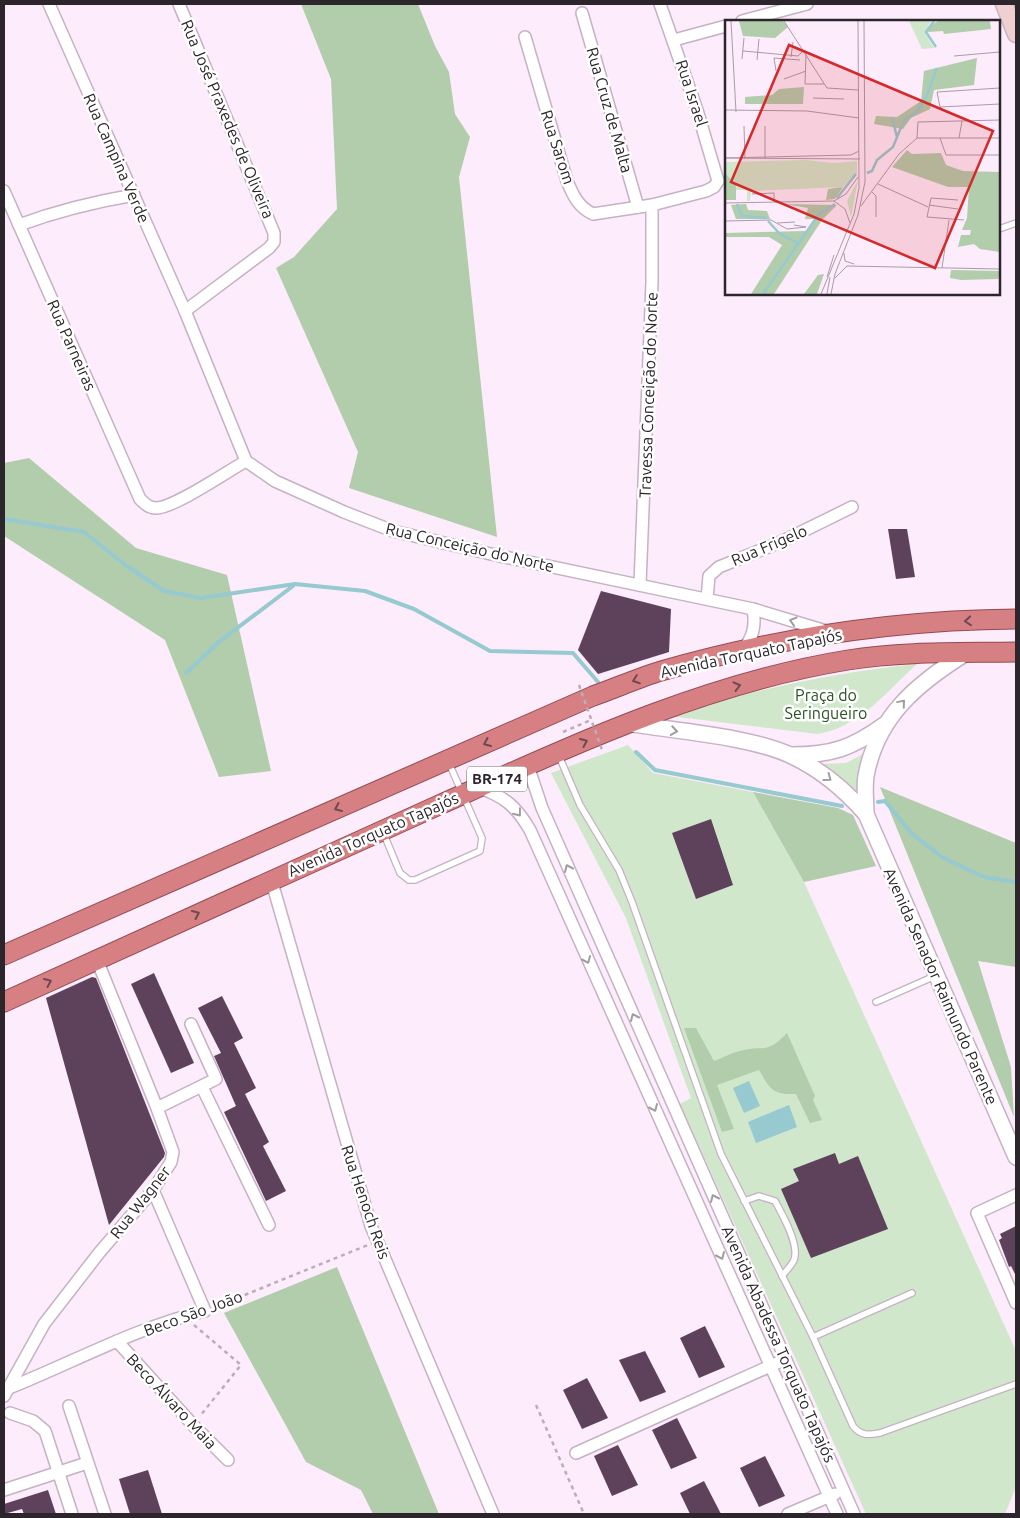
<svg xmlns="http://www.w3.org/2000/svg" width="1020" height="1518" font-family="Ubuntu,sans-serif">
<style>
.green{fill:#d0e7cc}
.forest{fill:#b1cdac}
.water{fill:#96c9d0}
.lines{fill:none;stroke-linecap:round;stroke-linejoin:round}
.stream{stroke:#96c9d0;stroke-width:4}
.building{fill:#5e425c}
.service-casing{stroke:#c5b2c3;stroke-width:8}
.minor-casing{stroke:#c5b2c3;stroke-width:14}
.tertiary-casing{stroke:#c5b2c3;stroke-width:18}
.secondary-casing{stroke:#c5b2c3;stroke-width:19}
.trunk-casing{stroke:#934b51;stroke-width:21}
.path{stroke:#bbadb9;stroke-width:2.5;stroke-dasharray:4 4;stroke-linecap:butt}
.service{stroke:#fff;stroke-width:5.5}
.minor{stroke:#fff;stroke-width:11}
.tertiary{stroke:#fff;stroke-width:15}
.secondary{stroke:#efcfd1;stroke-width:16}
.trunk{stroke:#d68084;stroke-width:19}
.path-bridge{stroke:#bbadb9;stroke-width:2.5;stroke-dasharray:4 4;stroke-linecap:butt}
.oneway{stroke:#a09da0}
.oneway2{stroke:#70494f}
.labels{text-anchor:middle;stroke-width:5;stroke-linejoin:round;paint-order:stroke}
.shield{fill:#fff;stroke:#6b666b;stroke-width:1}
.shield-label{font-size:15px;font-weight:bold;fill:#2c252c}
.street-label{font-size:16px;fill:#2c252c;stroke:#fff}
.park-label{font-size:16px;fill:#2b5124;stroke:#fff}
.inset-river{fill:none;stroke:#96c9d0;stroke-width:2.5}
.inset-road{fill:none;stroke:#a99ca8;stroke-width:1}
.view{fill:#d62828;fill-opacity:0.15;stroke:#d62828;stroke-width:2.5}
.inset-edge{fill:none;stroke:#2c252c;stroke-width:2.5}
</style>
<rect width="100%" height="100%" fill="#fdecfb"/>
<g class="green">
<path d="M917,664C887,691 859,728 817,734L670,716C751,690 832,673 917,664Z"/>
<path d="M628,745L653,773L753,792L804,882L1016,1351V1487L1005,1514H866L680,1104L691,1098L626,918L551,773Z"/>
<path d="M863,754L860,798L843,779L823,764L846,763Z"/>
</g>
<g class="forest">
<path d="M301,4H418L435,46L449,72L455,114L470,137L459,177L497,537L349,488L358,452L276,268L294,257L337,209L331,79Z"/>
<path d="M29,458L136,548L227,575L271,771L219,777L165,640L4,536V463Z"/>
<path d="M880,787L1016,843V967L978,961L1011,1067L1014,1117Z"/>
<path d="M753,792L838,808L853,815L876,866L804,882Z"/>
<path d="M684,1028H696L714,1061C722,1058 731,1053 740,1051C764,1044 765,1056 787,1033L815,1096L813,1100L822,1120L810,1123L796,1094C773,1095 770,1089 759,1070L717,1085L734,1129L722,1132Z"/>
<path d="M337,1267L439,1514H373L361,1490L306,1462L224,1313Z"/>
</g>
<g class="water">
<path d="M749,1081L760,1106L744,1113L733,1088Z"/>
<path d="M789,1105L797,1127L756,1143L748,1122Z"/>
</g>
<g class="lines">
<g class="stream">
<path d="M4,519L84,532L124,564L164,591L201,598L295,584L365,591L414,609L490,651L573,653L598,682"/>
<path d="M186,673L220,641L293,586"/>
<path d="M636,752L655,770L842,806"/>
<path d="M878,802L885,801L912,834L942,857L984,877L1016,882"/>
</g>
</g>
<g class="building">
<path d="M888,529H907L915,577L896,579Z"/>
<path d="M601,591L671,609L669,652L598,674L578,650Z"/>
<path d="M711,819L733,885L696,899L672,833Z"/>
<path d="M154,973L194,1063L171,1073L131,984Z"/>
<path d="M92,977L96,978L165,1153L164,1157L109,1225L46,998Z"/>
<path d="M222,996L243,1038L234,1043L256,1088L245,1094L269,1142L263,1146L286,1191L266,1201L224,1112L236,1106L214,1056L221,1053L198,1008Z"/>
<path d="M835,1153L839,1164L858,1156L888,1229L811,1258L781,1189L799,1181L793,1169Z"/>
<path d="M1016,1226V1276L1011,1266L1009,1267L999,1240L1002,1238L1000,1234Z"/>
<path d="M705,1326L725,1367L699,1378L680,1338Z"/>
<path d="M645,1351L666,1392L640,1402L619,1360Z"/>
<path d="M587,1378L608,1418L582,1429L563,1390Z"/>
<path d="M677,1418L697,1458L671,1469L652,1430Z"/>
<path d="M618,1445L638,1485L612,1496L594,1456Z"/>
<path d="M765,1456L785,1496L759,1507L740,1468Z"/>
<path d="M148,1470L162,1514H130L119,1479Z"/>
<path d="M704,1481L721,1514H690L680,1493Z"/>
<path d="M48,1490L56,1514H24L22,1509L4,1514V1504Z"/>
</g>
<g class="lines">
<g class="service-casing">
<g id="service">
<path d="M999,229L1016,223"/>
<path d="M559,756L580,805L619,870L632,902L721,1154L813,1337L853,1426C861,1436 868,1435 880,1433L1016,1384"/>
<path d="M383,832L400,873L409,880H415L480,851L482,838L448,761"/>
<path d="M876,1002L935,976"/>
<path d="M744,1201L759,1196L775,1201C782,1214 800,1245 794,1260C792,1265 786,1271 782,1276"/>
<path d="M813,1337L912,1293"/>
</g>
</g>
<g class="minor-casing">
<g id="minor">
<path d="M49,4L185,311L246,461L275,481L344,512L393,531L495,555L753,609L826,631"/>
<path d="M179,4L274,233V242L269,248L185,311"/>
<path d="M582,13L638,207"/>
<path d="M742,21L807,4"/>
<path d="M525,37L567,181C573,195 578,207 593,214L652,205L706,191L714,187L718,181L697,110L660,4"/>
<path d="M674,40L726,26"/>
<path d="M4,191L140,499C145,504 149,508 156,508C174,508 228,471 246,461"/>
<path d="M19,225C57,211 93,202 134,195"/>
<path d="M640,584L652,282V205"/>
<path d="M707,599L709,576L719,567L783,541L852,507"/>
<path d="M742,651C753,638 756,626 753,609"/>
<path d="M528,766L542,808L854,1514"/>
<path d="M478,787C505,797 516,806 530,830L837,1514"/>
<path d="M271,879L371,1226L493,1514"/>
<path d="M202,1087L269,1225"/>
<path d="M157,1108L216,1079L191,1024"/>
<path d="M1016,1195L977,1213L1016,1303"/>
<path d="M117,1341L193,1425L228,1460"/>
<path d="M9,1388C74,1362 137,1327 205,1311L153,1190"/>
<path d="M4,1396L44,1324L99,1253L153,1190L171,1162L173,1152L157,1108L97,960"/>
<path d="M69,1406L105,1514"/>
<path d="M10,1413L33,1421L45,1431L72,1514"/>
<path d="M576,1453L777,1363"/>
<path d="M4,1490L87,1463"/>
<path d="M788,1514L835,1494"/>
</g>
</g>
<g class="tertiary-casing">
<g id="tertiary">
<path d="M627,723C674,731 750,736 792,756C822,770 845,790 866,814L1016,1157"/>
<path d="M792,755C832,755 852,748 884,725"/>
<path d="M866,814C866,802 864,788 866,776C877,716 918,683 966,653"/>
</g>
</g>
<g class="secondary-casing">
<path id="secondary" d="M1004,4L1016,34"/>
</g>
<g class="trunk-casing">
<g id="trunk">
<path d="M4,955L593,696C616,688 638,678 661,671C776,638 897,620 1016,619"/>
<path d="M4,1002C149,936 294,870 439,805C571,746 705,683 848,660C903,651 961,653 1016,652"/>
</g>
</g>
<g class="path">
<path d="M563,732L591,720"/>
<path d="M215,1307L368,1245"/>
<path d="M194,1325L241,1365L200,1416"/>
<path d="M536,1405L584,1514"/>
</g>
<use href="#service" class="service"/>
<use href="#minor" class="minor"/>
<use href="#tertiary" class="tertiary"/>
<use href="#secondary" class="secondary"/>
<use href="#trunk" class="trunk"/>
<path class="path-bridge" d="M579,685L602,750"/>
</g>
<defs><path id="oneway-chevron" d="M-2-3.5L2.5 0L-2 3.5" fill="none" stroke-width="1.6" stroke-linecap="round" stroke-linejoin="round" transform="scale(1.25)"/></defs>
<g class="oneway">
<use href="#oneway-chevron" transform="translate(793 621) rotate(-163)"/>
<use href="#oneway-chevron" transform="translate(902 703) rotate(-50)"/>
<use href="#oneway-chevron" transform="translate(674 731) rotate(9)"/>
<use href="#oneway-chevron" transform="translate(828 778) rotate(36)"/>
<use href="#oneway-chevron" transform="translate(518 813) rotate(52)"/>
<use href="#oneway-chevron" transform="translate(568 868) rotate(-114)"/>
<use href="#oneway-chevron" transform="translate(587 960) rotate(66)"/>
<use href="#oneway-chevron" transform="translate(634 1017) rotate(-114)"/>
<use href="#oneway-chevron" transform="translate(654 1108) rotate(66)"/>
<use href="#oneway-chevron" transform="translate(714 1198) rotate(-114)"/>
<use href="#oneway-chevron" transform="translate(721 1256) rotate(66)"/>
</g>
<g class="oneway2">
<use href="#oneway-chevron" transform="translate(968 621) rotate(175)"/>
<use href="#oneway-chevron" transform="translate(636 680) rotate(160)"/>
<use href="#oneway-chevron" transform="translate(737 686) rotate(-14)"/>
<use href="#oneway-chevron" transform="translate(584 742) rotate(-24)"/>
<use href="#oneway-chevron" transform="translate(487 743) rotate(156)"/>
<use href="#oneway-chevron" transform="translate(338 808) rotate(156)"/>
<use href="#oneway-chevron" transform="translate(196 914) rotate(-25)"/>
<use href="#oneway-chevron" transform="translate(48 982) rotate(-24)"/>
</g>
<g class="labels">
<rect class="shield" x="467" y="766.5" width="60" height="25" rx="4"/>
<g class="shield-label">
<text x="497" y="784">BR-174</text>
</g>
<g class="street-label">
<text transform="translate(692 93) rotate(72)" y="6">Rua Israel</text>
<text transform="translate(610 110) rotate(74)" y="6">Rua Cruz de Malta</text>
<text transform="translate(228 119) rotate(67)" y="6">Rua José Praxedes de Oliveira</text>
<text transform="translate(558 147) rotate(72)" y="6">Rua Sarom</text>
<text transform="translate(117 158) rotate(66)" y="6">Rua Campina Verde</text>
<text transform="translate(72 345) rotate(66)" y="6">Rua Parneiras</text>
<text transform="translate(648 395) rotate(-88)" y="6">Travessa Conceição do Norte</text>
<text transform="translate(769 545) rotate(-23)" y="6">Rua Frigelo</text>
<text transform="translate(470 547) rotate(13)" y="6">Rua Conceição do Norte</text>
<text transform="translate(751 653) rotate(-12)" y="6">Avenida Torquato Tapajós</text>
<text transform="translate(373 834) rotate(-24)" y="6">Avenida Torquato Tapajós</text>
<text transform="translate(941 986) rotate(66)" y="6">Avenida Senador Raimundo Parente</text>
<text transform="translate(140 1202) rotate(-52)" y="6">Rua Wagner</text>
<text transform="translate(366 1202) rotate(71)" y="6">Rua Henoch Reis</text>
<text transform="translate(193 1313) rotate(-20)" y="6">Beco São João</text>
<text transform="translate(779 1344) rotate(66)" y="6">Avenida Abadessa Torquato Tapajós</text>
<text transform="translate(172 1401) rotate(47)" y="6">Beco Álvaro Maia</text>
</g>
<g class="park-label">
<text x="826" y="701">Praça do<tspan x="826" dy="18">Seringueiro</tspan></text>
</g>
</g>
<g transform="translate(725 20)">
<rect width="275" height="275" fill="#fdecfb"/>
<path d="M184,1H206L200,13L209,28L197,29ZM81,140L109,143L132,141V153L118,167L26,171L25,181H22V170H11V164L0,153V142ZM133,160L126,197L122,181Z" fill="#d0e7cc"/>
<path d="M14,1H58L63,7L50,18L18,16ZM213,1H265L266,9L219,14L218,11L203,12L205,6ZM252,38L249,65L209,70L205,89L186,98L178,109L149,104L151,96L172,97L196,81L199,51ZM79,67L78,84H20V77L47,75L54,69ZM182,130L187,134L216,133L221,145L238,151L275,152V232L255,229L249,224L233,227L236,215H245L246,210H237L242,198L244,167H223L167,147ZM0,153L11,164V180H0ZM118,167L110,179L101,180L103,169ZM21,184L23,190L42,191L45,199H11L6,185ZM60,184L112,185L97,200L49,274H26L57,225L44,217H0V213L81,211L89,199H80L83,188ZM226,250L275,251V256L273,259L236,260L225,258ZM99,254L92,274H79L93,255Z" fill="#b1cdac"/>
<path class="inset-river" d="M209,1L201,12L211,27M167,98L172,117M142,153L147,151L152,140L168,127L179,100L192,92L202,75L212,48M112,178L131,154M12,184L17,196L41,198M43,201L55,214L75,224M38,274L94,194L110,184"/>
<path class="inset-road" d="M6,1L11,92M59,1L102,68L133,70M18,31L73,36L77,32M81,34L80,64H99M229,36L275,32M66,37L68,22M17,39L19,18M32,40L34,19M51,51L49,38L75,40M59,59L81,51M275,68L212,72L215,87L275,84M88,78L119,79M0,90L82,91L134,98M19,106L20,139M40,106V139M192,118L193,102L275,100M215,118L221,135H275M234,118L237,101M0,138L135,139M0,138L126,135L134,131M153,164L203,187M147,172L151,176V197M27,174L49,173V182M233,180L206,178L202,197L239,200M109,181L120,189L125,203M0,183L109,181L121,174L133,157M204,185L233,189M136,186L174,134L192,118H275M0,201L46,200L62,209L81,207L69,205M52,203L70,202M119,233L120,241L129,244M217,248L224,200M102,257L109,235M110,258L122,246L275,249M96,274L129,194L134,168L133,1M102,274L105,257M106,274L110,254L133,195L140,162L139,1"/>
<path class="view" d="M64,25L268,111L210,248L6,162Z"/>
<rect width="275" height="275" class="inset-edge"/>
</g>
<rect width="1020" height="1518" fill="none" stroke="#2c252c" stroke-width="10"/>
</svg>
